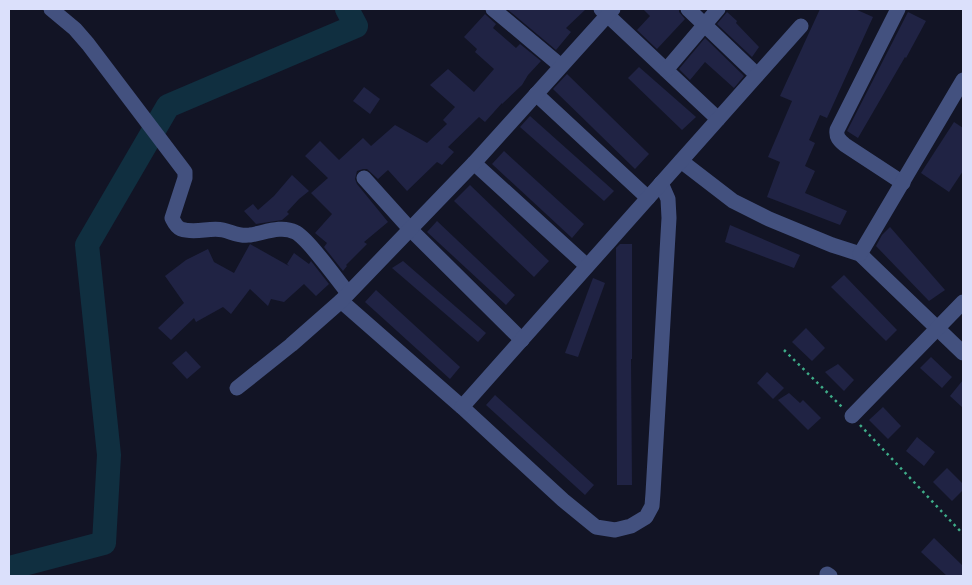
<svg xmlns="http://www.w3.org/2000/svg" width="972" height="585" font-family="'Open Sans',sans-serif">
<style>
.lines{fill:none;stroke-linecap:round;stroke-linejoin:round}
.river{stroke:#102f40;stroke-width:24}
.building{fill:#202344}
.path{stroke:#3eac88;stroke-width:2.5;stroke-dasharray:2.5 4;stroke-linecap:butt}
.minor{stroke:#43517f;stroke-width:15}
</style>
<rect width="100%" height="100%" fill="#121425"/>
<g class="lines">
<path class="river" d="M9,568L104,543L109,455L87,245L168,106L356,26L347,9"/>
</g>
<g class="building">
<path d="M507,9H586L566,28L571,32L556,50Z"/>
<path d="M643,9H679V12L685,19L657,49L637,30L650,16Z"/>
<path d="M820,9H855L873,17L827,118L820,115L809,140L815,143L805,166L815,171L805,193L847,211L840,225L767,197L780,162L768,157L792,101L780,96Z"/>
<path d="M727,12L737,21L736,23L759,47L752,57L717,24Z"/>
<path d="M908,12L926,21L906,58L905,57L858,138L847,131Z"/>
<path d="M485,14L496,24L493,28L516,48L520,44L541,61L528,75L522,85L502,104V103L485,122L479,117L448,147L454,152L442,165L437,162L407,191L388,170L378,179L367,169H363L357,171L355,179L357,184L388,222L364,242L367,244L346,265L347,266L343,271L324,247L327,243L315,233L332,214L311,193L328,178L305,156L320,141L339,160L363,138L371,146L395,125L427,143L447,124L443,120L455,107L430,85L448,69L474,92L494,69L475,52L477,49L464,37Z"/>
<path d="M705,38L744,76L734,88L705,62L690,80L679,69Z"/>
<path d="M639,67L696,117L682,130L628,78Z"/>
<path d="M567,74L649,154L635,169L553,89Z"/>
<path d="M364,87L380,99L370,114L353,101Z"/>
<path d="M530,116L614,191L604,201L520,127Z"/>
<path d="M954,122L963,128V171L949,192L921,173Z"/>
<path d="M504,151L584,224L572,238L492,164Z"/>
<path d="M292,175L309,191L299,199L287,212L289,214L282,220L256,224L244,211L253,204L258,210L274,196Z"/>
<path d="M470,185L549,261L534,277L454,201Z"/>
<path d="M437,221L515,295L506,305L427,232Z"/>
<path d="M730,225L800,255L794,268L725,242Z"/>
<path d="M890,227L945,290L929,301L876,246L882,235Z"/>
<path d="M250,244L289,266L287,264L294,253L309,264L311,261L329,284L316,296L304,284L284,302L271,299L268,306L250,289L231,314L223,307L196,322L194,318L171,340L158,328L184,303L165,276L186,260L208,249L214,262L234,273Z"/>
<path d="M620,244H632V359H631L632,485H617L616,248Z"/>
<path d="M403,261L486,333L478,342L392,268Z"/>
<path d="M844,275L897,330L886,341L831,287Z"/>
<path d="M593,278L605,283L578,357L565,353Z"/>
<path d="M376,290L460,367L450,379L365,302Z"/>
<path d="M806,328L825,348L812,361L792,342Z"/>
<path d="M186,351L201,367L187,379L172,363Z"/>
<path d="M931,357L952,377L942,388L920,368Z"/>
<path d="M838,364L854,380L844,391L825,372Z"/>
<path d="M767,372L784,388L773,399L757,383Z"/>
<path d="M963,380V408L950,396Z"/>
<path d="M789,393L800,403L803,400L821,418L808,430L778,400Z"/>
<path d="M495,395L594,485L585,495L486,405Z"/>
<path d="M883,407L901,426L888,439L869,420Z"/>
<path d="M917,437L935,452L924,466L906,451Z"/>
<path d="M947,468L963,484V490L952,501L933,482Z"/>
<path d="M934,538L963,566V576H947L921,552Z"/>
</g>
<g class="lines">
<g class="path">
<path d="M784,350L842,407"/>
<path d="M860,425L963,534"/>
</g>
<g class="minor">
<path d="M51,9L75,29L88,44L185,172V178L172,218C174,222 176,227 181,229C195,234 210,227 223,230C232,232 240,237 250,235C264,233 281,225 295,232C308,238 337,280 348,293"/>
<path d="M493,9L561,66"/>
<path d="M601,9L718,119"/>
<path d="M688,9L757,75"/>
<path d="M898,9L837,130C836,137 839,140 845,145L903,183"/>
<path d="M666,70L718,9"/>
<path d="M536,94L648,198"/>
<path d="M681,161L733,201L769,219L832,245L860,254L963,353"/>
<path d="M474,163L587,266"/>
<path d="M364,178L410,229L522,340"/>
<path d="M860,254L963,80"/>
<path d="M341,301L462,407L563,500L596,527L615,530L631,526L646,517L652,506L653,493L669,218L668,199L661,183"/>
<path d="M237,388L291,345L341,301L474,163L613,9"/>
<path d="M462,407L801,26"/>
<path d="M852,416L963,302"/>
<path d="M827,574L830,576"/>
</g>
</g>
<rect width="972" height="585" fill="none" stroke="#dbe0fb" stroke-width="20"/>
</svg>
